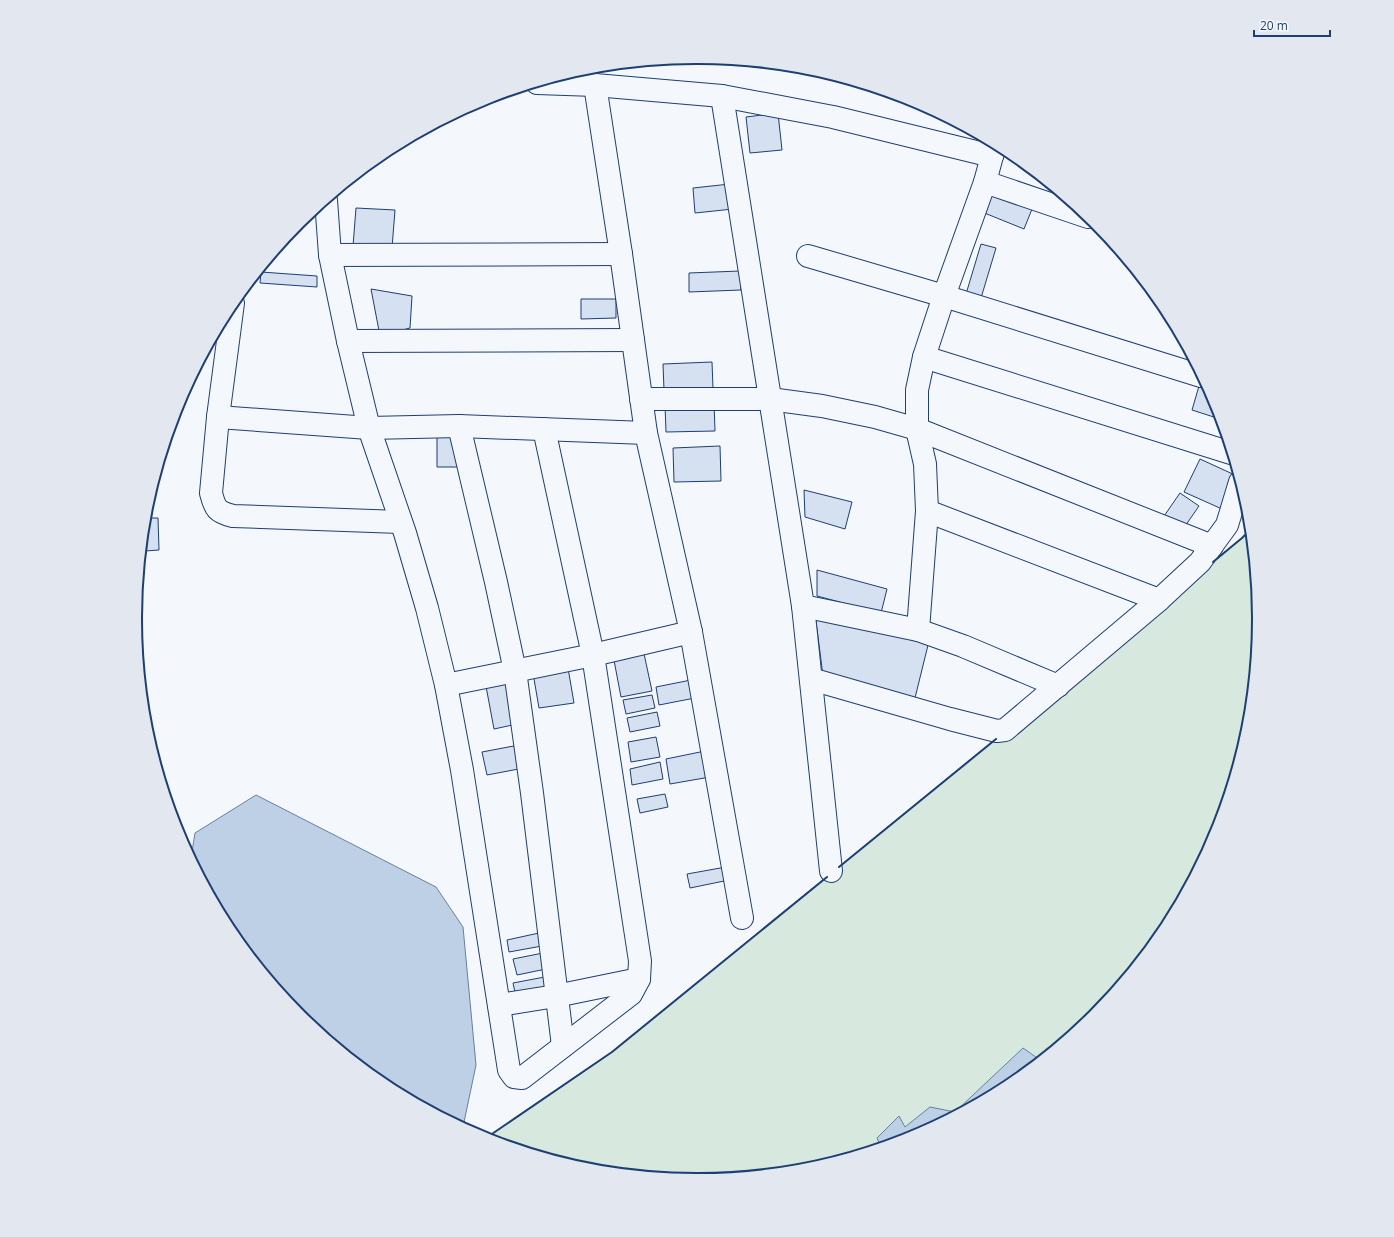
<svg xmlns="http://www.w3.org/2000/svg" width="1394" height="1237" font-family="'Open Sans',sans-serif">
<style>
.green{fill:#d7e8df;stroke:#687fa3}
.water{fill:#bed0e5;stroke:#687fa3}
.building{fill:#d5e0f0;stroke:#1d3f73}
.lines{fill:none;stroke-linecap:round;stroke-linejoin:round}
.minor-casing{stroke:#1d3f73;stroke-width:24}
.minor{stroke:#f4f7fb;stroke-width:22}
.wall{stroke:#1d3f73;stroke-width:2}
.rim{fill:none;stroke:#1d3f73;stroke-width:2}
</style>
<rect width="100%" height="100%" fill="#f4f7fb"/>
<path class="green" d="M1250,530L1258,619L1248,728L1216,834L1164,931L1094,1016L1009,1085L912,1137L806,1169L697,1180L587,1169L486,1138L612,1052L1242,538Z"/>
<g class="water">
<path d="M256,795L436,887L463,927L476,1065L463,1127L385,1085L300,1015L230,930L191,858L195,833Z"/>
<path d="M1023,1048L1040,1060L1009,1085L912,1137L881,1147L877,1138L899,1116L905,1127L930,1107L955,1112Z"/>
</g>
<g class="building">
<path d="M778,113L782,150L750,153L746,117Z"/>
<path d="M730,184L733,209L695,213L693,188Z"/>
<path d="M990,191L1032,209L1024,229L982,212Z"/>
<path d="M356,208L395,210L392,248L353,246Z"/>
<path d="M981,244L996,248L981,298L966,294Z"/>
<path d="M740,271L741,290L689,292V273Z"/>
<path d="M261,272L317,276V287L260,283Z"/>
<path d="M371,289L412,296L410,328L380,336Z"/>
<path d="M581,299H616V318L581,319Z"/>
<path d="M712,362L713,388L664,390L663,364Z"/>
<path d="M1199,386L1207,388L1216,404L1220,419L1192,410Z"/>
<path d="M714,403L715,431L666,432L665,405Z"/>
<path d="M458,436V467H437V437Z"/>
<path d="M720,446L721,481L674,482L673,448Z"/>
<path d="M1200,459L1237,476L1222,509L1184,492Z"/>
<path d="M804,490L852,502L845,529L805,517Z"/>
<path d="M1180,493L1199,506L1181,532L1162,519Z"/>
<path d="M145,518H158L159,550L145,551L144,530Z"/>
<path d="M817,570L887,589L881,613L817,596Z"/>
<path d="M815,613L929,641L914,702L823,676Z"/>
<path d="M643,649L652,691L621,697L613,655Z"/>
<path d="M568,668L574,703L539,708L533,673Z"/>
<path d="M507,677L517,724L494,729L485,681Z"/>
<path d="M696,679L700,697L659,705L656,687Z"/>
<path d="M652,695L655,708L626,714L623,700Z"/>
<path d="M657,712L660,726L630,732L627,718Z"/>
<path d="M656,737L660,757L631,762L628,742Z"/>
<path d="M519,745L524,768L487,775L482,752Z"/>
<path d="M705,751L710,777L670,784L666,759Z"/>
<path d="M660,762L663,779L632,785L630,769Z"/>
<path d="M665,794L668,807L640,813L637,799Z"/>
<path d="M726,867L729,880L690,888L687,874Z"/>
<path d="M539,933L542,946L509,952L507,940Z"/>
<path d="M543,953L546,969L517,975L513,959Z"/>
<path d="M550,976L553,990L516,997L513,983Z"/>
</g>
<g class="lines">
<g class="minor-casing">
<g id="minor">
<path d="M537,83L595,85L722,96L833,117L992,156L996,145"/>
<path d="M722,96L803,606L831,871"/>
<path d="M985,182L1088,217"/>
<path d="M326,200L330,255L348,341L369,428L405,533L427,608L446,685L593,655L691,632L646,433L621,254L595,85"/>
<path d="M330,255L621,254"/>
<path d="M808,256L944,296L1201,376"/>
<path d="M233,303L218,417L211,493C215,509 217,512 233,516L400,522"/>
<path d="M348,341L633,340"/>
<path d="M924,357L1231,453"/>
<path d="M641,399H770L822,406L875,417L917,429L1212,546"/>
<path d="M218,417L369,428L459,426L646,433"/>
<path d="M459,426L496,582L515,671L532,793L563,1046"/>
<path d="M927,511L1159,600"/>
<path d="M803,606L918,630L927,511L925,464L917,429V390L924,357L944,296L985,182L992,156"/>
<path d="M918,630L963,646L1058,686"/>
<path d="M691,632L742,918"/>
<path d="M811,679L950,719L997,731L1005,730L1159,600L1200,562L1227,525L1240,482"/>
<path d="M446,685L462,770L509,1070L514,1077L522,1078L631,994L639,979L640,961L593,655L544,429"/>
<path d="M499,1005L556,996L639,979"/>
</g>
</g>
<use href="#minor" class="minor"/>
<g class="wall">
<path d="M1213,562L1242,538L1250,530"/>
<path d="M839,867L996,739"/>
<path d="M486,1138L612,1052L827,877"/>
</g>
</g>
<path d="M0 0H1394V1237H0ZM696 64H698A554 554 0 0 1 1252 618V619A554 554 0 0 1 698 1173H696A554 554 0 0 1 142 619V618A554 554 0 0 1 696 64Z" fill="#e3e8f0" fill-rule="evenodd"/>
<path class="rim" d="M696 64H698A554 554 0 0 1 1252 618V619A554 554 0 0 1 698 1173H696A554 554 0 0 1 142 619V618A554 554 0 0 1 696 64Z"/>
<path d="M1254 30v6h76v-6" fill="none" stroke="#1d3f73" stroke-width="2"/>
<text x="1260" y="30" font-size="12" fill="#1d3f73" stroke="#f4f7fb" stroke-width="3" paint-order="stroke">20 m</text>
</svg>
